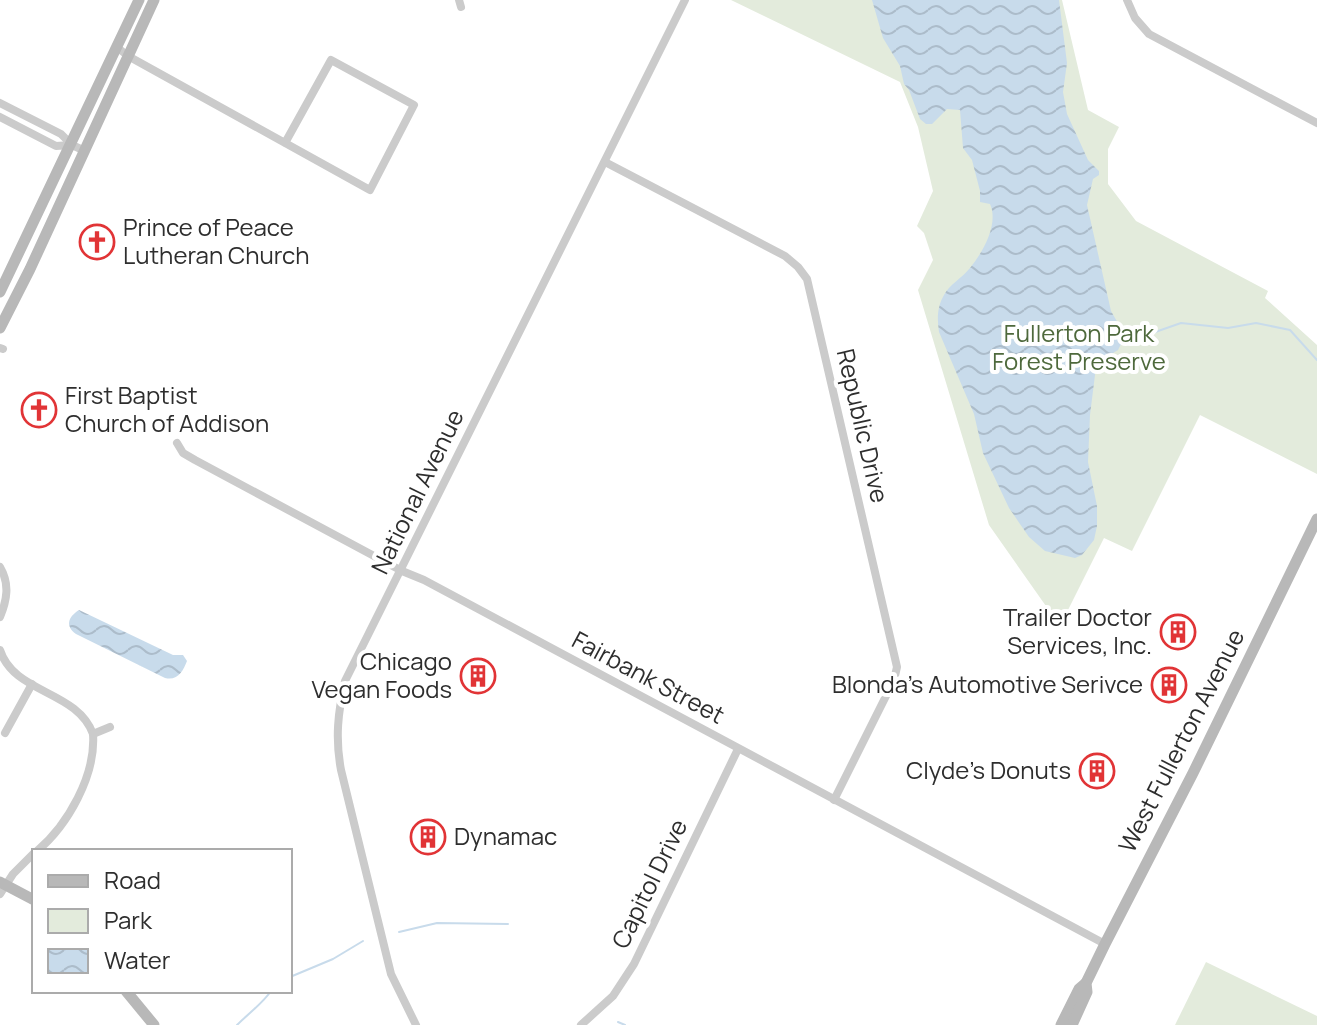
<svg xmlns="http://www.w3.org/2000/svg" width="1317" height="1025" font-family="Manrope,sans-serif">
<style>
.green{fill:#e3ebdc}
.water{fill:url(#water-waves)}
.lines{fill:none;stroke-linecap:round;stroke-linejoin:round}
.stream{stroke:#c8dbeb;stroke-width:2}
.street{stroke:#cbcbcb;stroke-width:8}
.secondary{stroke:#b8b8b8;stroke-width:11}
.labels{text-anchor:middle;stroke-width:8;stroke-linejoin:round;paint-order:stroke}
.poi-label{font-size:24px;fill:#2e2e2e;stroke:#fff;text-anchor:end}
.park-label{font-size:24px;fill:#4e693c;stroke:#fff}
.street-label{font-size:24px;fill:#2e2e2e;stroke:#fff}
</style>
<defs>
<pattern id="water-waves" width="16" height="10" patternUnits="userSpaceOnUse" patternTransform="scale(2)"><rect width="16" height="10" fill="#c8dbeb"/><path d="M0 5q4-4 8 0t8 0" fill="none" stroke="#acbcca"/></pattern>
</defs>
<rect width="100%" height="100%" fill="#fff"/>
<g class="green">
<path d="M731,0H1062L1088,110L1119,127L1108,149V184L1136,221L1268,291L1265,298L1317,345V474L1200,415L1132,551L1104,538L1060,626L989,525L918,290L933,260L924,233L917,226L933,191L918,127L900,82Z"/>
<path d="M1206,962L1317,1016V1025H1175Z"/>
</g>
<g class="water">
<path d="M872,0H1059L1067,63L1063,92L1067,114L1088,160L1099,171V175L1093,179L1087,205L1111,311L1119,325L1121,344L1118,350L1101,360L1096,367L1090,415L1088,462L1097,506V526L1094,540L1082,555L1075,558L1045,551L1029,537L1009,508L983,453L974,414L939,332C937,319 937,307 944,295C950,284 962,278 970,268C983,252 999,224 990,204L980,202V191L972,160L963,148L960,110L947,109L932,124H926L920,119L909,90L904,84L900,66L883,38Z"/>
<path d="M79,610L173,655H183L187,661C183,671 178,681 165,678L76,634C65,626 68,617 79,610Z"/>
</g>
<g class="lines">
<g class="stream">
<path d="M1121,344L1181,323L1228,328L1256,323L1290,330L1317,360"/>
<path d="M399,932L437,923L508,924"/>
<path d="M290,977L333,959L363,941"/>
<path d="M618,1022L625,1025"/>
<path d="M237,1025C248,1014 263,1003 271,991"/>
</g>
<g class="street">
<path d="M459,0L461,7"/>
<path d="M1127,0L1135,18L1149,34L1317,123"/>
<path d="M118,48L128,56L370,190L414,105L331,60L285,143"/>
<path d="M0,103L61,134L72,145L85,151"/>
<path d="M0,117L56,146L71,145"/>
<path d="M605,162L785,256L798,267L807,279L897,667L894,680L834,800"/>
<path d="M0,348L3,349"/>
<path d="M177,443L183,453L195,460L402,571L424,580L1105,944"/>
<path d="M0,567C10,584 7,600 0,617"/>
<path d="M0,650C14,694 77,690 93,734L110,727"/>
<path d="M5,733L32,684"/>
<path d="M37,851C68,825 96,775 93,734"/>
<path d="M0,894L13,874L34,853"/>
<path d="M416,1025L391,974L341,770C335,738 338,712 345,681L685,0"/>
<path d="M581,1025L613,996L634,964L738,749"/>
</g>
<g class="secondary">
<path d="M0,292L139,0"/>
<path d="M0,328L30,269L154,0"/>
<path d="M0,882L34,900"/>
<path d="M126,991L154,1025"/>
<path d="M1061,1025L1079,989L1086,983"/>
<path d="M1072,1025L1087,992L1086,983L1105,944L1193,773L1317,519"/>
</g>
</g>
<defs>
<g id="church-ring" transform="scale(1.8)"><circle r="9.5" fill="#fff" stroke="#e13436" stroke-width="1.5"/><path d="M-1.2-6h2.4v3.5h3.3v2.4h-3.3V6h-2.4V-.1h-3.3v-2.4h3.3Z" fill="#e13436"/></g>
<g id="building-ring" transform="scale(1.8)"><circle r="9.5" fill="#fff" stroke="#e13436" stroke-width="1.5"/><path d="M-4-6H4V6H1V3H-1V6H-4ZM-2.5-4.3h1.7v1.8h-1.7ZM.8-4.3h1.7v1.8H.8ZM-2.5-1h1.7V.8h-1.7ZM.8-1h1.7V.8H.8Z" fill="#e13436"/></g>
</defs>
<g fill-rule="evenodd">
<use href="#church-ring" x="97" y="242"/>
<use href="#church-ring" x="39" y="410"/>
<use href="#building-ring" x="1178" y="632"/>
<use href="#building-ring" x="478" y="676"/>
<use href="#building-ring" x="1169" y="685"/>
<use href="#building-ring" x="1097" y="771"/>
<use href="#building-ring" x="428" y="837"/>
</g>
<g class="labels">
<g class="poi-label">
<text x="123" y="236" text-anchor="start">Prince of Peace<tspan x="123" dy="28">Lutheran Church</tspan></text>
<text x="65" y="404" text-anchor="start">First Baptist<tspan x="65" dy="28">Church of Addison</tspan></text>
<text x="1152" y="626">Trailer Doctor<tspan x="1152" dy="28">Services, Inc.</tspan></text>
<text x="452" y="670">Chicago<tspan x="452" dy="28">Vegan Foods</tspan></text>
<text x="1143" y="693">Blonda's Automotive Serivce</text>
<text x="1071" y="779">Clyde's Donuts</text>
<text x="454" y="845" text-anchor="start">Dynamac</text>
</g>
<g class="park-label">
<text x="1079" y="342">Fullerton Park<tspan x="1079" dy="28">Forest Preserve</tspan></text>
</g>
<g class="street-label">
<text transform="translate(862 426) rotate(77)" y="8">Republic Drive</text>
<text transform="translate(418 492) rotate(-64)" y="8">National Avenue</text>
<text transform="translate(648 678) rotate(28)" y="8">Fairbank Street</text>
<text transform="translate(1182 741) rotate(-63)" y="8">West Fullerton Avenue</text>
<text transform="translate(650 884) rotate(-64)" y="8">Capitol Drive</text>
</g>
</g>
<rect x="32" y="849" width="260" height="144" fill="#ffffff" stroke="#ababab" stroke-width="2"/>
<rect x="48" y="875" width="40" height="12" fill="#b8b8b8" stroke="#ababab" stroke-width="2"/>
<text x="104" y="889" font-size="24" fill="#2e2e2e">Road</text>
<rect x="48" y="909" width="40" height="24" fill="#e3ebdc" stroke="#ababab" stroke-width="2"/>
<text x="104" y="929" font-size="24" fill="#2e2e2e">Park</text>
<rect x="48" y="949" width="40" height="24" fill="url(#water-waves)" stroke="#ababab" stroke-width="2"/>
<text x="104" y="969" font-size="24" fill="#2e2e2e">Water</text>
</svg>
